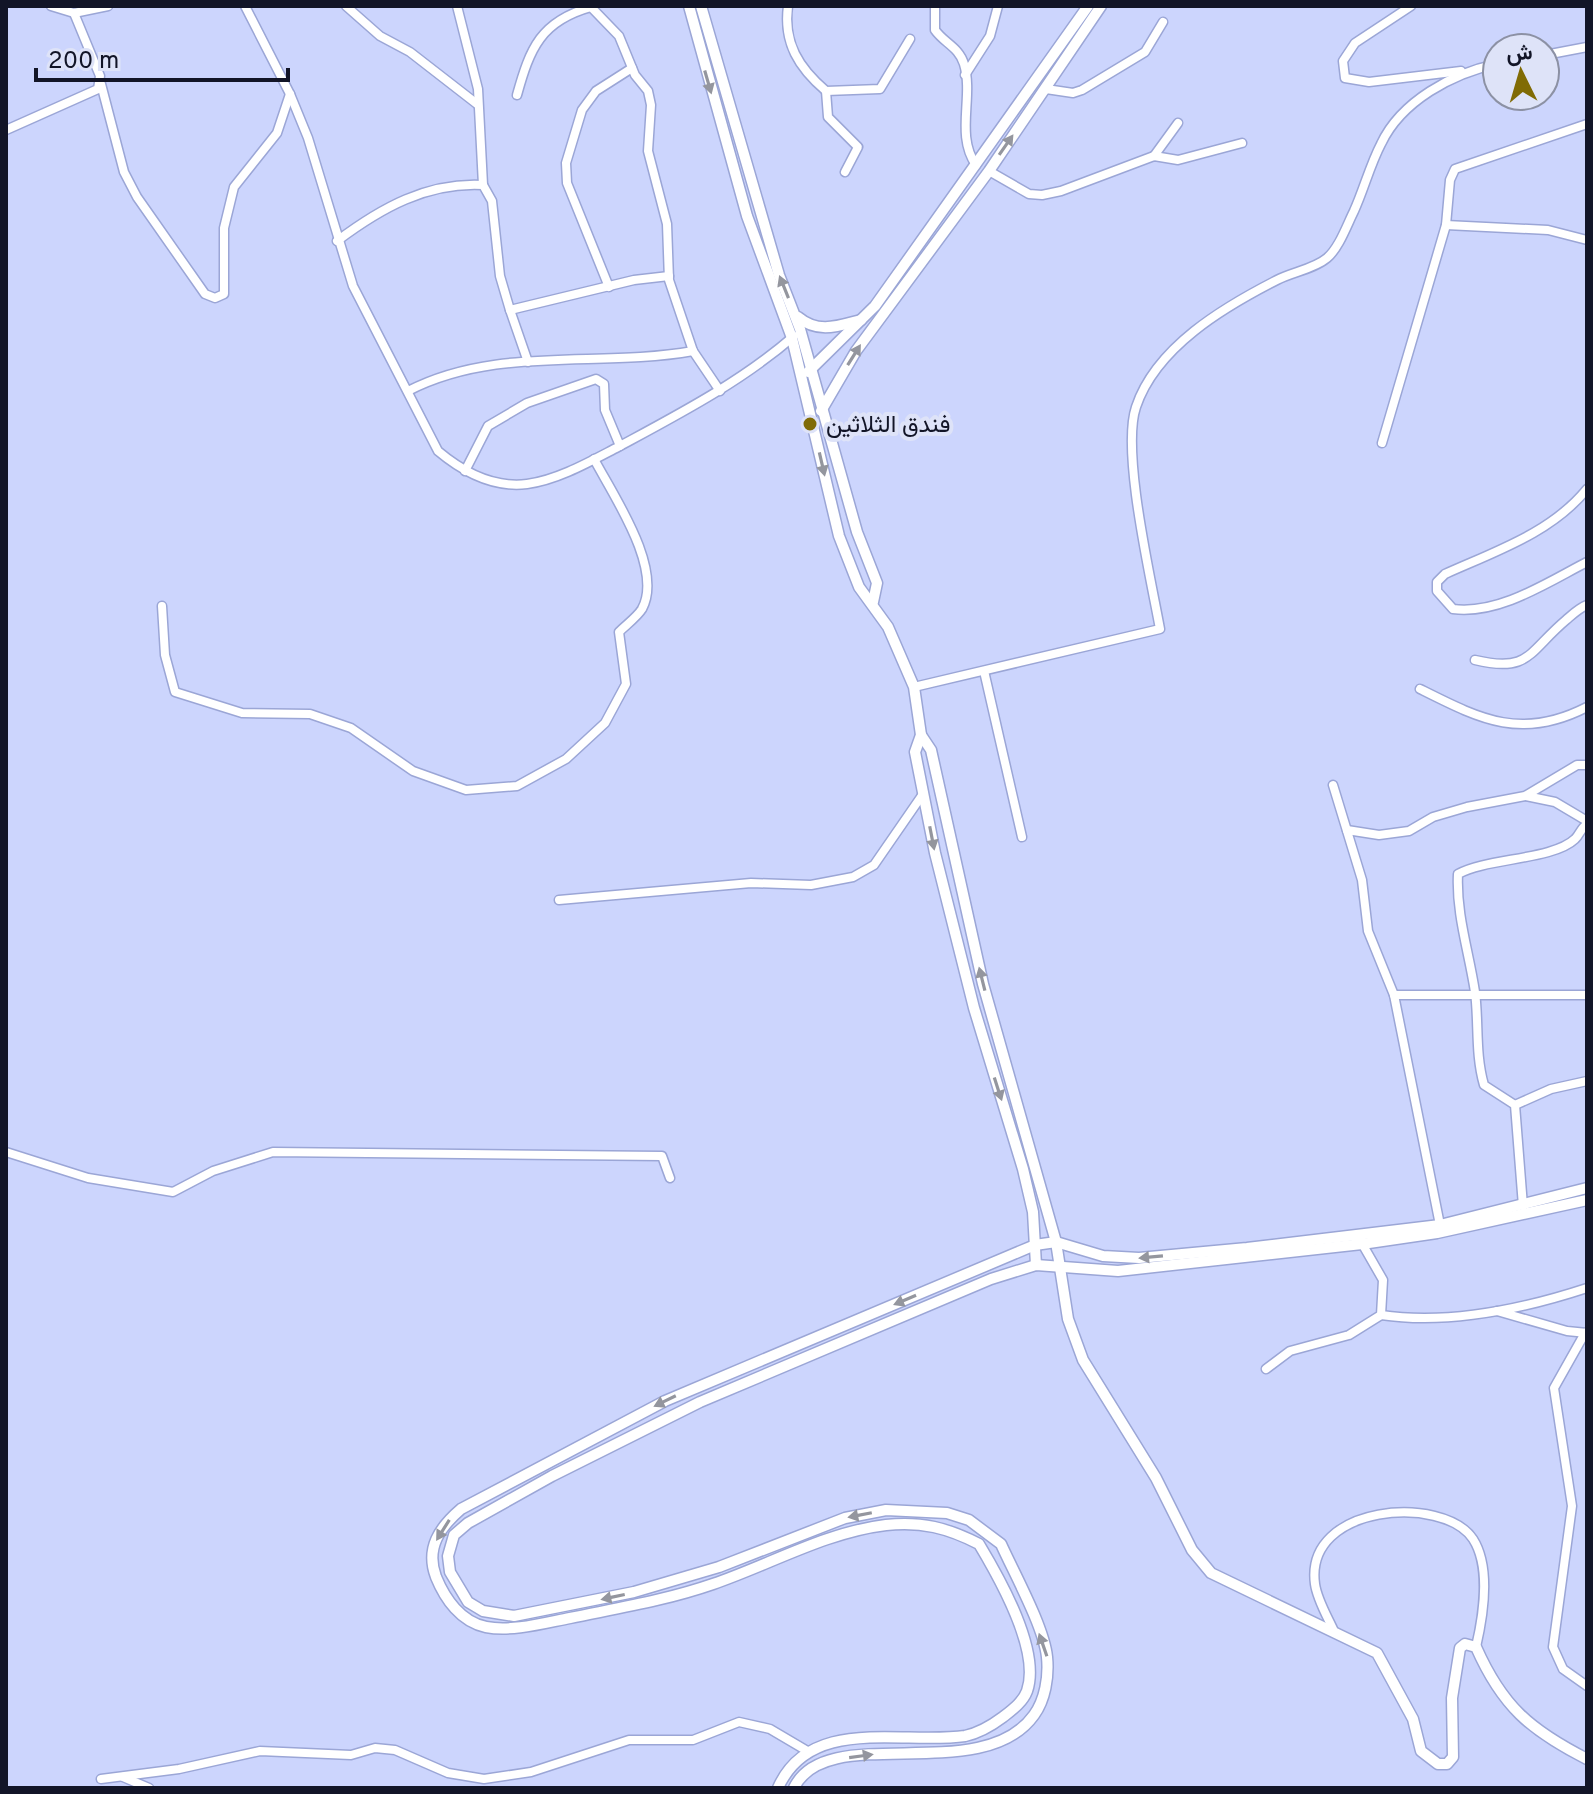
<svg xmlns="http://www.w3.org/2000/svg" width="1593" height="1794" font-family="Overpass,Vazirmatn,sans-serif">
<style>
.lines{fill:none;stroke-linecap:round;stroke-linejoin:round}
.minor-casing{stroke:#9ba6d6;stroke-width:11}
.tertiary-casing{stroke:#9ba6d6;stroke-width:13}
.minor{stroke:#fff;stroke-width:8}
.tertiary{stroke:#fff;stroke-width:10}
.oneway{fill:#94969e}
.poi-dot{fill:#806b05;stroke:#dee3f8;stroke-width:3}
.labels{text-anchor:middle;stroke-width:8;stroke-linejoin:round;paint-order:stroke}
.poi-label{font-size:24px;fill:#121527;stroke:#dee3f8;text-anchor:start}
</style>
<rect width="100%" height="100%" fill="#ccd5fd"/>
<g class="lines">
<g class="minor-casing">
<g id="minor">
<path d="M51,6L74,13L108,6"/>
<path d="M245,6L290,94L308,138L353,286L438,451C463,472 494,488 527,484C558,480 591,461 618,447C679,414 741,382 794,336"/>
<path d="M346,6L380,36L410,52L477,104"/>
<path d="M457,6L478,89L483,185"/>
<path d="M590,6L619,36L635,75L648,91L651,105L648,151L667,224L669,280L693,351L720,391"/>
<path d="M788,6C783,43 799,68 826,91L880,89L910,39"/>
<path d="M935,6V30C944,43 959,47 964,64C974,97 955,135 976,165"/>
<path d="M1411,6L1355,43L1343,61L1345,78L1369,82L1461,71"/>
<path d="M1545,55L1587,47"/>
<path d="M965,75L990,36L998,6"/>
<path d="M101,84L124,172L137,197L205,294L215,298L224,294V228L234,187L277,133L290,94"/>
<path d="M1046,89L1073,93L1082,90L1145,52L1163,22"/>
<path d="M826,91L828,117L858,147L845,172"/>
<path d="M517,95C530,48 541,21 591,7"/>
<path d="M6,130L98,89L100,76L74,13"/>
<path d="M1154,156L1178,123"/>
<path d="M989,171L1029,194L1042,195L1061,191L1154,156L1178,160L1242,143"/>
<path d="M1446,225L1548,230L1587,240"/>
<path d="M337,241C381,208 427,182 483,185L492,201L500,276L510,310"/>
<path d="M609,287L567,183L566,163L582,110L596,91L632,68"/>
<path d="M528,362L510,310L634,280L669,276"/>
<path d="M408,391C497,345 599,368 693,351"/>
<path d="M1382,443L1446,225L1450,180L1455,169L1587,124"/>
<path d="M465,471L488,426L527,403L596,379L604,384L605,410L620,446"/>
<path d="M1587,489C1551,533 1496,551 1445,574L1437,582V591L1453,609C1499,615 1548,582 1587,562"/>
<path d="M162,606L165,655L175,692L242,713L310,714L351,728L413,771L466,790L517,786L566,759L605,723L626,684L619,632C626,625 637,617 642,609C664,569 613,495 594,459"/>
<path d="M1475,660C1530,673 1528,652 1566,620C1573,614 1579,608 1587,605"/>
<path d="M984,671L1022,837"/>
<path d="M914,687L1160,629C1151,579 1121,451 1136,407C1156,347 1224,307 1277,280C1292,272 1314,269 1327,258C1339,248 1347,225 1354,211C1364,189 1370,165 1381,144C1401,101 1453,73 1497,64"/>
<path d="M1420,689C1480,719 1521,741 1587,707"/>
<path d="M1333,785L1362,880L1368,931L1394,995L1440,1225"/>
<path d="M1526,796L1555,802L1587,821"/>
<path d="M1347,830L1379,835L1409,831L1433,817L1467,807L1525,796L1577,765H1587"/>
<path d="M559,900L751,883L811,885L853,877L874,865L923,794"/>
<path d="M1394,995H1587"/>
<path d="M1515,1105L1551,1089L1587,1081"/>
<path d="M6,1152L88,1178L173,1192L213,1171L273,1152L662,1156L670,1178"/>
<path d="M1523,1206L1515,1105L1484,1085C1475,1054 1479,1023 1475,992C1469,952 1456,914 1458,874C1486,858 1553,860 1575,839C1580,834 1581,828 1587,824"/>
<path d="M1497,1311L1567,1331L1587,1333"/>
<path d="M1381,1315C1448,1325 1523,1309 1587,1288"/>
<path d="M1585,1333L1554,1388L1572,1506L1553,1647L1563,1669L1587,1686"/>
<path d="M1266,1369L1290,1351L1349,1335L1381,1315L1383,1280L1360,1240"/>
<path d="M1333,1629C1327,1616 1317,1599 1315,1584C1304,1504 1443,1494 1473,1539C1491,1567 1483,1617 1476,1647"/>
<path d="M123,1777L149,1788"/>
<path d="M101,1779L179,1769L260,1751L351,1755L375,1748L395,1750L448,1773L484,1779L531,1772L629,1740H693L739,1722L770,1729L809,1752"/>
</g>
</g>
<g class="tertiary-casing">
<g id="tertiary">
<path d="M689,6L747,216L792,338L839,536L859,587L888,627L914,687L921,735L915,752L935,853L974,1008L1023,1169L1033,1212L1036,1265"/>
<path d="M701,6L779,275L800,329L857,532L877,583L873,602"/>
<path d="M798,317C818,334 838,326 861,320"/>
<path d="M808,372L875,306L1088,6"/>
<path d="M821,411L856,351L989,171L1101,6"/>
<path d="M921,735L931,750L983,984L1056,1242L1068,1319L1083,1360L1156,1478L1192,1550L1211,1573L1377,1653L1413,1719L1421,1751L1438,1764H1447L1453,1757L1452,1698L1460,1648L1465,1644L1476,1647C1502,1706 1530,1730 1587,1759"/>
<path d="M778,1788C810,1715 903,1745 965,1736C979,1733 991,1726 1003,1717C1012,1710 1023,1702 1027,1691C1041,1651 1000,1579 979,1544C948,1528 921,1521 886,1525C826,1532 769,1565 713,1584C667,1600 618,1608 570,1618C544,1623 512,1632 486,1627C461,1622 445,1599 436,1577C425,1548 440,1527 461,1509L665,1401L1035,1245L1056,1242L1103,1256L1139,1258L1247,1248L1440,1225L1587,1188"/>
<path d="M794,1788C826,1720 982,1788 1034,1715C1045,1700 1049,1677 1047,1657C1044,1627 1014,1573 1001,1544L969,1520L947,1513L886,1510L845,1518L719,1567L634,1592L514,1616L483,1611L468,1602L450,1572L448,1556L454,1535L468,1523L552,1476L700,1402L991,1279L1036,1265L1118,1271L1362,1244L1437,1233L1587,1200"/>
</g>
</g>
<use href="#minor" class="minor"/>
<use href="#tertiary" class="tertiary"/>
</g>
<defs><path id="oneway-solid" d="M-6-.8H1V-3.2L6.5 0L1 3.2V.8H-6Z" transform="scale(2)"/></defs>
<g class="oneway">
<use href="#oneway-solid" transform="translate(708 82) rotate(74)"/>
<use href="#oneway-solid" transform="translate(1006 145) rotate(-55)"/>
<use href="#oneway-solid" transform="translate(784 287) rotate(-112)"/>
<use href="#oneway-solid" transform="translate(854 355) rotate(-58)"/>
<use href="#oneway-solid" transform="translate(822 464) rotate(77)"/>
<use href="#oneway-solid" transform="translate(932 838) rotate(79)"/>
<use href="#oneway-solid" transform="translate(982 979) rotate(-104)"/>
<use href="#oneway-solid" transform="translate(998 1089) rotate(72)"/>
<use href="#oneway-solid" transform="translate(1151 1257) rotate(175)"/>
<use href="#oneway-solid" transform="translate(905 1300) rotate(157)"/>
<use href="#oneway-solid" transform="translate(665 1401) rotate(154)"/>
<use href="#oneway-solid" transform="translate(860 1515) rotate(169)"/>
<use href="#oneway-solid" transform="translate(443 1530) rotate(122)"/>
<use href="#oneway-solid" transform="translate(613 1597) rotate(168)"/>
<use href="#oneway-solid" transform="translate(1043 1645) rotate(-109)"/>
<use href="#oneway-solid" transform="translate(861 1756) rotate(-8)"/>
</g>
<circle class="poi-dot" cx="810" cy="424" r="8"/>
<g class="labels">
<g class="poi-label">
<text x="826" y="432">فندق الثلاثين</text>
</g>
</g>
<rect width="1593" height="1794" fill="none" stroke="#121527" stroke-width="16"/>
<g transform="translate(1521 72) rotate(355)"><circle r="38" fill="#dee3f8" stroke="#8c91a4" stroke-width="2"/>
<path d="M0-6L14 30L0 20L-14 30Z" fill="#806b05"/>
<text y="-12" font-size="22" font-weight="bold" text-anchor="middle" fill="#121527">ش</text>
</g>
<path d="M36 68v12h252v-12" fill="none" stroke="#121527" stroke-width="4"/>
<text x="48" y="68" font-size="24" fill="#121527" stroke="#dee3f8" stroke-width="6" paint-order="stroke">200 m</text>
</svg>
